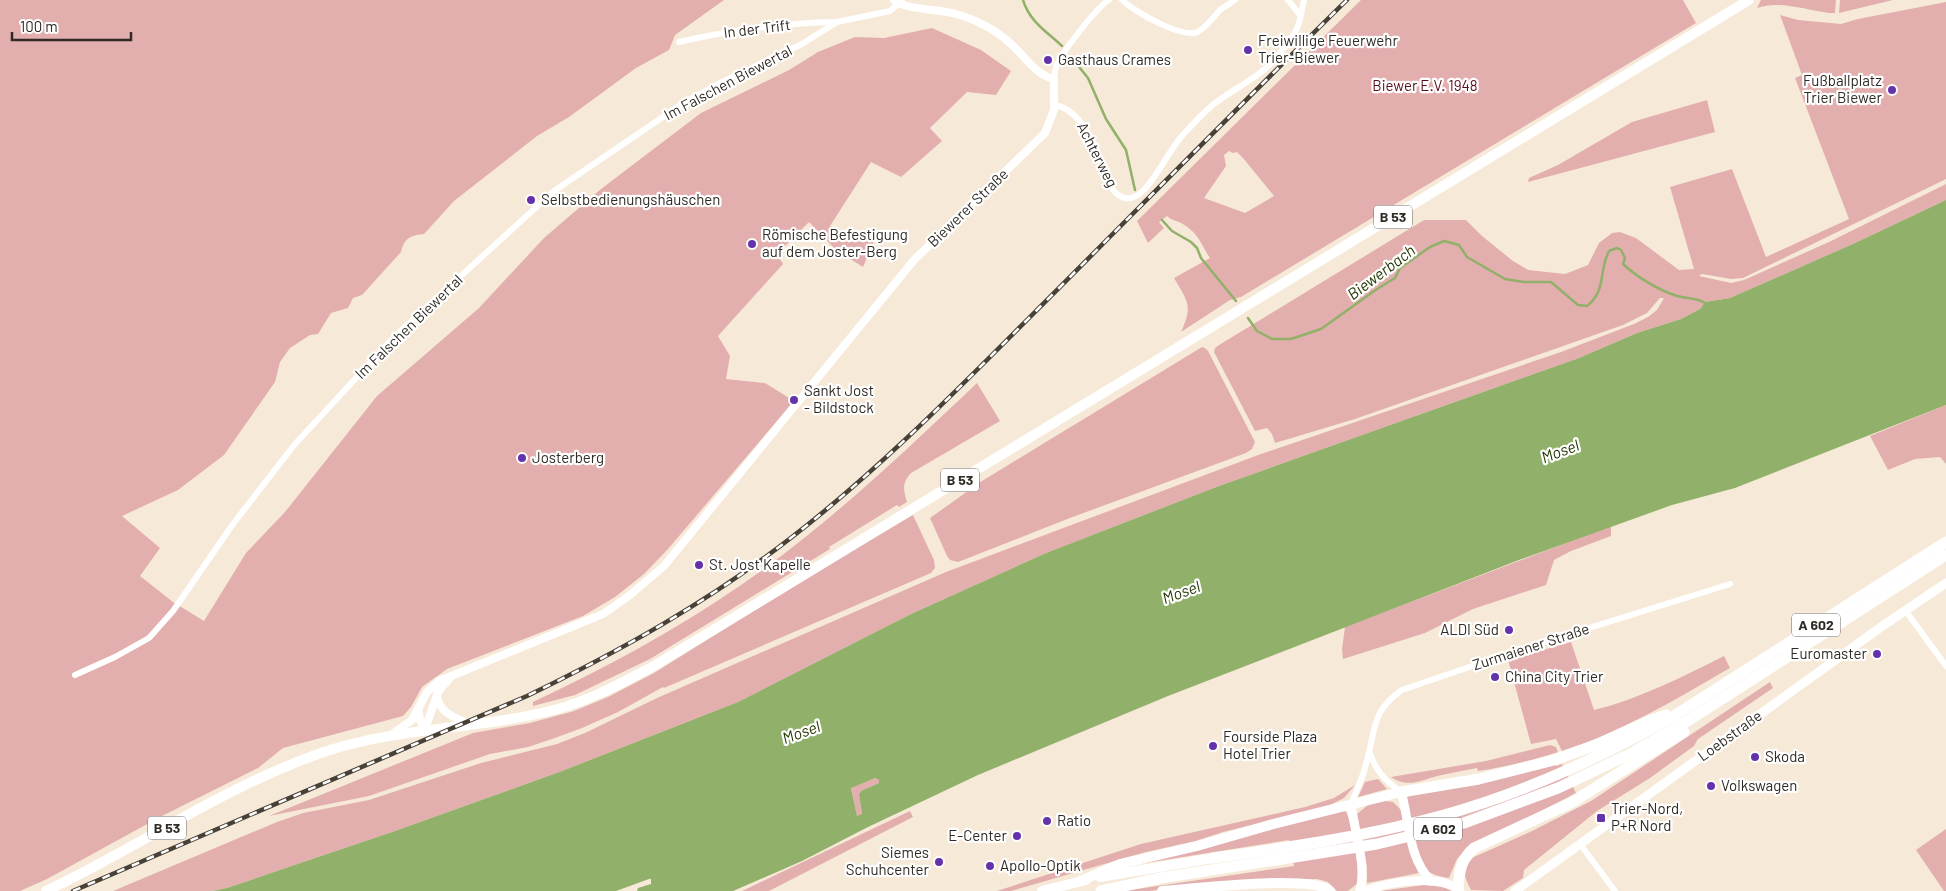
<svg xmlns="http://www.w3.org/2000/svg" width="1946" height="891" font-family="Barlow,sans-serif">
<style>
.green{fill:#e3afae;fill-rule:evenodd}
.water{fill:#91b069;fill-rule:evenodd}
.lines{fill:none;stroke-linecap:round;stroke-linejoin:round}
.stream{stroke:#91b069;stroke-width:2.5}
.minor{stroke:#fff;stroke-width:6}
.tertiary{stroke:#fff;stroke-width:8}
.secondary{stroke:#fff;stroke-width:9}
.primary{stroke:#fff;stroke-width:10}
.motorway{stroke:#fff;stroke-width:11}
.rail-casing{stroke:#474138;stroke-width:4.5}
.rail{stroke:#fff;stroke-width:2.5;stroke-dasharray:8;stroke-linecap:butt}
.poi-dot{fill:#6433ab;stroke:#fff;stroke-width:2}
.labels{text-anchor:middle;stroke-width:4.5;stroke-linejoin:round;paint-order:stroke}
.shield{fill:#fff;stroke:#6d6a65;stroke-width:1}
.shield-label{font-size:14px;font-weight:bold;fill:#2f2a23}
.street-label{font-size:15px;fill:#2f2a23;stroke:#fff}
.poi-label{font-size:15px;fill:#2f2a23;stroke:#fff;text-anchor:start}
.park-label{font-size:15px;fill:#590f19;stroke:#fff}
.water-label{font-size:16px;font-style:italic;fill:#243702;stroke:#fff}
</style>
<rect width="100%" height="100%" fill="#f7e9d7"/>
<g class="green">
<path d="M0,0H724L675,35L669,50L636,68L569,117L537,136L454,201L424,234C410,235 404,239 401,252L362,295L353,298L348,308L331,313L318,334L310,335L290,348L280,362L275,382L224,455L178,490L122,516L160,548L140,576L173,602L204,621L246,553L285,512L377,396L479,308L544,238L601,189L701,113L789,70L818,52L855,37L884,38L932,28L981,50L1011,71L996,95L967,92L930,128L942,141L901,177L871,162L830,226L849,242L875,239L863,267L836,250L809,222L777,254L783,264L718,336L730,356L726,379L765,383L794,401L668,549L644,574L615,597L583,616L447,669L422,687L411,707L403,716L283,748L258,768L160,817L47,879L20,891H0Z"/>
<path d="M1361,0H1683L1696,23L1241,297L1230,300L1181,332C1193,306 1188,302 1174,278L1210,258C1200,243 1199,233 1181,223C1175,220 1172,221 1167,216L1159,222L1164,228L1148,243L1137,221ZM1229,151L1233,153L1237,152L1243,158L1274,196L1245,213L1204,198L1226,166L1224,155Z"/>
<path d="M1761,0H1836L1835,13H1829C1806,10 1779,0 1757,8Z"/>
<path d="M1840,0H1893L1839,13Z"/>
<path d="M1946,2V179L1743,278L1731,279L1702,274L1699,276L1731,283L1744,280L1829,242L1946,184V200L1855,243L1730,298L1705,302L1700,309L1681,319L1637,333L1579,358L1219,486L1046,553L911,614L738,702L562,771L395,831L227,888L211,891H113L277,822L303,813L369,800L481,763L557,744L585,733L657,698L946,572L1261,454L1561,352L1634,324L1648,317L1657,310L1664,298H1660L1647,313L1623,325L1355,419L1275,443L1272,434L1267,428L1255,431L1214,352L1215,348L1219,345L1424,220H1466L1482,236L1513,261L1528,270L1565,274L1588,265L1599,243L1612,233L1620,232L1636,238L1679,270L1694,269L1670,187L1732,169L1766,257L1849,219L1795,78L1802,75L1780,15L1798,20L1841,24L1858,19Z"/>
<path d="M1707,100L1715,132L1528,182L1529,178L1558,165L1632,122Z"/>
<path d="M1202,347L1205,348L1208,351L1255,442L1252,449L1246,453L1070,518L958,562L950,560L947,556L930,518L982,481Z"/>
<path d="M977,383L1000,421L911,473C902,483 903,489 907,502L899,507L897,505L829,547L830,549L650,659L575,695L533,706V702C605,668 676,630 741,585C827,526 902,454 977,383Z"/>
<path d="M1946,405V464L1940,457L1915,459L1888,470L1870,436Z"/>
<path d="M913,515L934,560L935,568L931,573L664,688L663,687L618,712L582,728L552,739L528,747L490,754L369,796L269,816L473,733L530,723L574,711L608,697L654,673L803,580Z"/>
<path d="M1611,526V536L1571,551L1554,560L1546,585L1473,609L1425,633L1343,659L1342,649L1345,627Z"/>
<path d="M1571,642L1594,710C1639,699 1682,677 1724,656L1730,668C1676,699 1622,732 1562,751L1556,739L1531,744L1508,660Z"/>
<path d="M1770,682L1773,688L1698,739L1694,746L1650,778L1597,811L1524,870L1523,878L1503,891L1471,890C1464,876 1460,868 1474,857L1530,832L1591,801Z"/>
<path d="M1550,745L1556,747L1558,752C1531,761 1505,767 1478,771L1477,768C1463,771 1450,773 1437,776C1420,781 1407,788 1391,777L1486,761Z"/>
<path d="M1555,764L1556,766L1562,764L1576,793L1465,850L1457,859L1449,878C1442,877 1432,875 1427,870C1413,856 1411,816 1407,797L1409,796Z"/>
<path d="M875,778L879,780V783L861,791L859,794L862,814L857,817L851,787Z"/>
<path d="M1378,779L1387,789L1358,797L1365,782Z"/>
<path d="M1355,785L1344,798L1326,807L1223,832L1196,841L1146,852L1011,891H997L1141,844L1305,807L1334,798Z"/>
<path d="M1384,801L1393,802L1401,810L1411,854L1419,873L1367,883V867L1357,814L1369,804Z"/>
<path d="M910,811L913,817L769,891H742Z"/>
<path d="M1344,811L1346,812L1349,819L1359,870L1358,883L1348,891H1337L1328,882L1317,879L1242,880L1149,891H1123L1294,866L1289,840L1133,865Z"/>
<path d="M1946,829V891H1944L1916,850Z"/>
<path d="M1424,885L1444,887L1453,891H1380Z"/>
</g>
<path class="water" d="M1946,200V405L1735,488L1672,505L1519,560L1168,696L978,775L868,827L802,861L733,891H637L638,888L651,884V879H649L616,891H212L227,888L395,831L562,771L738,702L911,614L1046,553L1219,486L1579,358L1637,333L1681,319L1700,309L1705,302L1730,298L1855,243ZM875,778L879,780V783L861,791L859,794L862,814L857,816L851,788Z"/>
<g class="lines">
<g class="stream">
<path d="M1023,0C1030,22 1046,31 1062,46"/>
<path d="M1071,57L1088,78L1106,119L1126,150L1135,190"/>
<path d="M1162,220L1172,231L1191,242L1197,248L1201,258L1236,301"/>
<path d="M1248,318L1257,331L1272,339H1291L1321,329L1377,289L1395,278L1400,268L1430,247L1444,241L1459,245L1467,257L1505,279L1524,282H1551L1578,305L1587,306C1607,290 1598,272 1609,251L1617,248L1621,250L1625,258L1623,264C1637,277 1658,290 1677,296C1688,299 1697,297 1707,304"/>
</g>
<g class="minor">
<path d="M1122,0C1133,11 1185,41 1199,31C1207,26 1213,18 1219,11C1223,7 1230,4 1235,0"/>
<path d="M1288,0L1300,15"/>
<path d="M679,42C730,30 783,23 835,22"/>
<path d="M1054,79C1054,74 1055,69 1057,64C1064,50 1096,8 1109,0"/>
<path d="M1055,105C1087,111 1102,163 1113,190C1119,197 1127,201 1136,196C1151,189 1169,150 1182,136C1193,124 1205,110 1218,101C1237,87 1261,76 1276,58C1284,48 1294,37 1298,26C1301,18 1302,8 1304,0"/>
<path d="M1905,610L1946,666"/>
<path d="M75,675L115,657L149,638L173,611L233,524L295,444L394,337L554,191L682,104L722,82L802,44L837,22L890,11L902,0"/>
<path d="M1370,753C1376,772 1386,781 1401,792"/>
<path d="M1351,804C1356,791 1363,778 1366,764C1376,731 1370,712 1402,690L1519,650L1730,584"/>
<path d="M1580,844L1615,891"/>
</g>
<g class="tertiary">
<path d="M437,696C439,713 456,718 469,724"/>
<path d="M418,708L420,720L425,729"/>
<path d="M425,729L438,692L450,678"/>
<path d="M391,735L412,720L427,692L439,681L603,614L630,595L664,566L914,260L1045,133L1054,110V79C1035,75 1024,55 1010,43C996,30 975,19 956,14C941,9 904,10 894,0"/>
</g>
<g class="secondary">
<path d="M1401,792C1410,822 1408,858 1431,881"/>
<path d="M1351,804C1354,831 1367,864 1360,891"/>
<path d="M1365,891C1389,882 1439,873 1460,891"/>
<path d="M1515,891L1881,627L1946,583"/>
</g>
<g class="primary">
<path d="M1100,877L1213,858"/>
<path d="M1080,881L1120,864L1197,846L1273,824L1401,792"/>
<path d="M46,891C141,846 229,783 330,750C403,727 480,729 554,710C589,701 622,683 654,666L1749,0"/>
<path d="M1042,891L1086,880"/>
<path d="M1162,891C1191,889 1313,874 1330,891"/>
</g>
<g class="motorway">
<path d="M1401,792L1479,779L1554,760L1596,745L1649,721L1666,715"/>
<path d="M1213,858C1291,847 1369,836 1444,815C1524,793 1599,758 1671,718L1946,542"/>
<path d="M1458,889C1459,872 1461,859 1474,848L1571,803L1684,732"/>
<path d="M1101,891L1161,878L1377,844L1464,823L1558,788L1630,754L1686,722L1946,555"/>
</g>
<g class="rail-casing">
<path id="rail" d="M73,891L527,696C620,651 710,601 792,537C880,469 957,390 1035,312C1139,208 1242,103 1347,0"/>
</g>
<use href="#rail" class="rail"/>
</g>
<g class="poi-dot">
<circle cx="1248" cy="50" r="5"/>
<circle cx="1048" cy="60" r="5"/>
<circle cx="1892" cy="90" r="5"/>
<circle cx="531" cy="200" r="5"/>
<circle cx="752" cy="244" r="5"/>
<circle cx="794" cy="400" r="5"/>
<circle cx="522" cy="458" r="5"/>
<circle cx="699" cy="565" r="5"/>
<circle cx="1509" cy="630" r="5"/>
<circle cx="1877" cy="654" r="5"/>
<circle cx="1495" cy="677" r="5"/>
<circle cx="1213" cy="746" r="5"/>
<circle cx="1755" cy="757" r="5"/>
<circle cx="1711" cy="786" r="5"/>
<rect x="1596" y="813" width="10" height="10" rx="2.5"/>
<circle cx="1047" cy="821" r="5"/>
<circle cx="1017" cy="836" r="5"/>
<circle cx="939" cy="862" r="5"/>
<circle cx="990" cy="866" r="5"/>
</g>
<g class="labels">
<g class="shield">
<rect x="1374" y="205.5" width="38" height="23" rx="4"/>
<rect x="941" y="468.5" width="38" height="23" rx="4"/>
<rect x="1792" y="613.5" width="48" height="23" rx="4"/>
<rect x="148" y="816.5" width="38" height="23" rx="4"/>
<rect x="1414" y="817.5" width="48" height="23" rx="4"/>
</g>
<g class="shield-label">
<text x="1393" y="222">B 53</text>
<text x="960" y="485">B 53</text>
<text x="1816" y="630">A 602</text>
<text x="167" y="833">B 53</text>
<text x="1438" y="834">A 602</text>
</g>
<g class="street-label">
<text transform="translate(757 29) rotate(-7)" y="5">In der Trift</text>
<text transform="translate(728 83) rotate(-28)" y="5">Im Falschen Biewertal</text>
<text transform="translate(1097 155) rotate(63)" y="5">Achterweg</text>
<text transform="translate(968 208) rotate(-44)" y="5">Biewerer Straße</text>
<text transform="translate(409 327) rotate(-44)" y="5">Im Falschen Biewertal</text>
<text transform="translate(1531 647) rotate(-18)" y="5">Zurmaiener Straße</text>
<text transform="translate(1730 736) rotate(-36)" y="5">Loebstraße</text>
</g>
<g class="poi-label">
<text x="1258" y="46">Freiwillige Feuerwehr<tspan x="1258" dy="17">Trier-Biewer</tspan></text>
<text x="1058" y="65">Gasthaus Crames</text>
<text x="1882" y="86" text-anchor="end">Fußballplatz<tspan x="1882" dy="17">Trier Biewer</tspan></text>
<text x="541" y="205">Selbstbedienungshäuschen</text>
<text x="762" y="240">Römische Befestigung<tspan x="762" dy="17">auf dem Joster-Berg</tspan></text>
<text x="804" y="396">Sankt Jost<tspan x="804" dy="17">- Bildstock</tspan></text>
<text x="532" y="463">Josterberg</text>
<text x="709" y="570">St. Jost Kapelle</text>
<text x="1499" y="635" text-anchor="end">ALDI Süd</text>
<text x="1867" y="659" text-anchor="end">Euromaster</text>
<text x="1505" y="682">China City Trier</text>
<text x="1223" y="742">Fourside Plaza<tspan x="1223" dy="17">Hotel Trier</tspan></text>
<text x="1765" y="762">Skoda</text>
<text x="1721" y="791">Volkswagen</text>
<text x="1611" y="814">Trier-Nord,<tspan x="1611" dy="17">P+R Nord</tspan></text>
<text x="1057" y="826">Ratio</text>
<text x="1007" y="841" text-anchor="end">E-Center</text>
<text x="929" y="858" text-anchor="end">Siemes<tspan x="929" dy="17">Schuhcenter</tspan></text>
<text x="1000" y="871">Apollo-Optik</text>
</g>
<g class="park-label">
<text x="1425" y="91">Biewer E.V. 1948</text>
</g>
<g class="water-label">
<text transform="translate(1381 272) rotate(-37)" y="6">Biewerbach</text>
<text transform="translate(1560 451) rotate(-21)" y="6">Mosel</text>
<text transform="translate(1181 592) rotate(-20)" y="6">Mosel</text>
<text transform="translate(801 732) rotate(-20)" y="6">Mosel</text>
</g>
</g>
<path d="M12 32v8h119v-8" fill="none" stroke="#2f2a23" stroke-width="2.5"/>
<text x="20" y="32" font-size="15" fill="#2f2a23" stroke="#ffffff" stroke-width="4" paint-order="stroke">100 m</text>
</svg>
